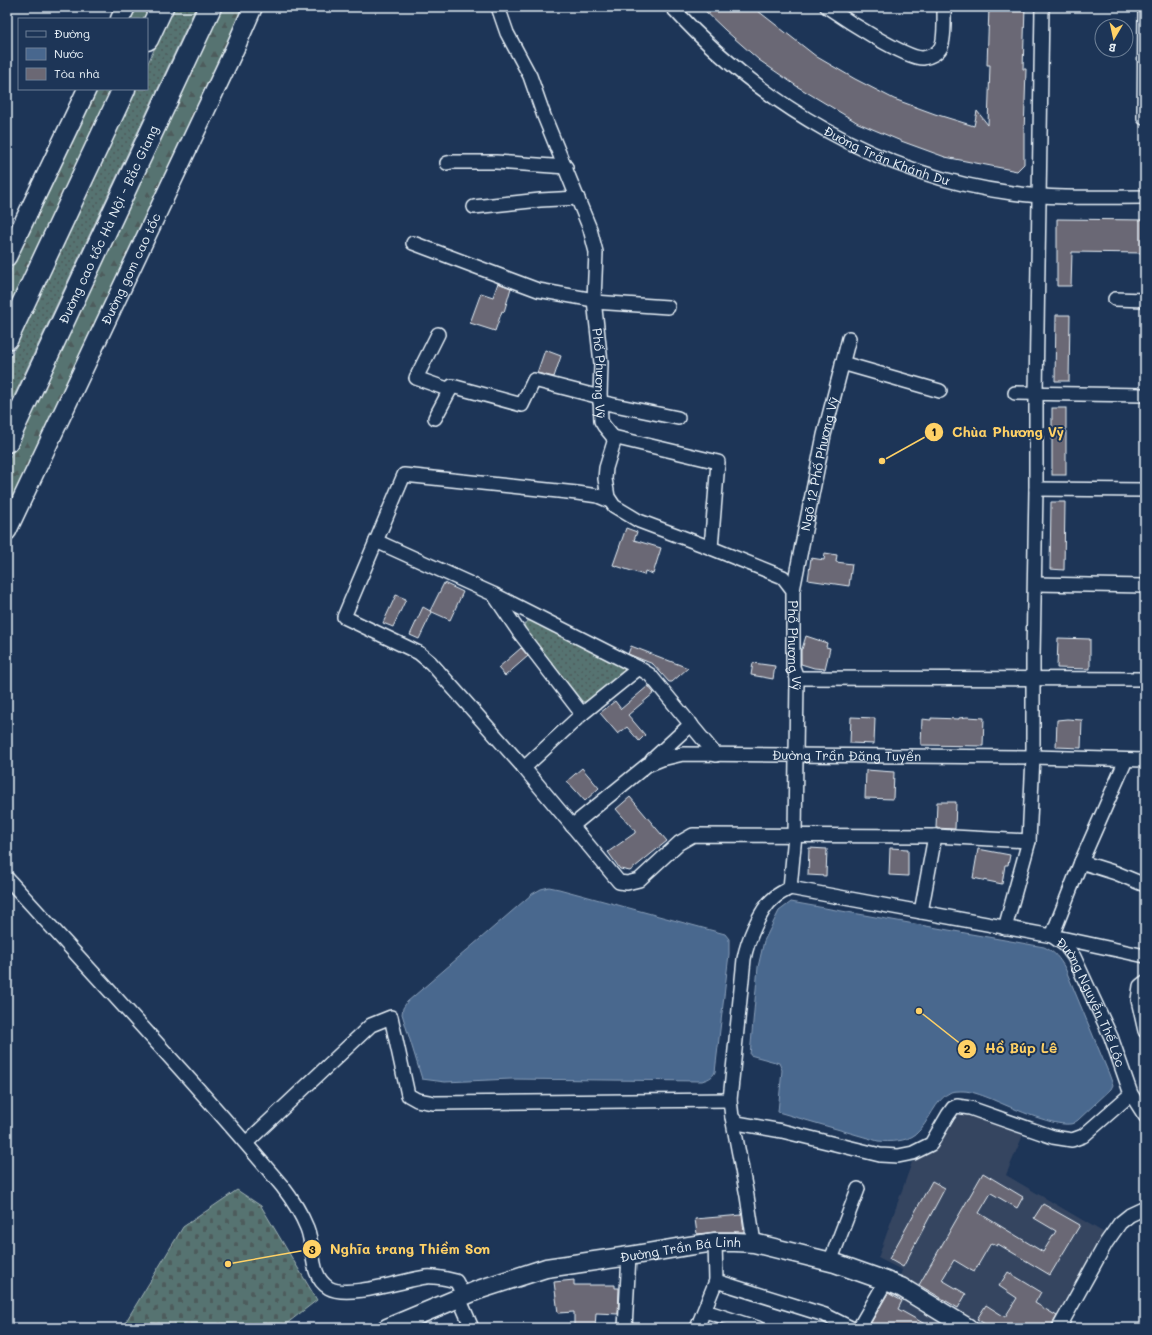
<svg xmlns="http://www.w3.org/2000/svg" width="1152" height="1335" font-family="Mali,sans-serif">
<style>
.built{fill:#344460}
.grass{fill:url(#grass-dots);stroke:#a0b2b4}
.forest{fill:url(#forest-firs);stroke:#a0b2b4}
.cemetery{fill:url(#cemetery-stones);stroke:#a0b2b4}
.water{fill:#48678e;stroke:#889eb8}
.building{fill:#6b6874;stroke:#e8f1f8}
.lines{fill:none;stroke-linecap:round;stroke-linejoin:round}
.street-casing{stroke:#e8f1f8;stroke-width:16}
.secondary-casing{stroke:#e8f1f8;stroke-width:21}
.highway-casing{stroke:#e8f1f8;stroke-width:25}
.street{stroke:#1d3557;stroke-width:13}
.secondary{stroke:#1d3557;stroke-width:18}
.highway{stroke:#1d3557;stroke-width:22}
.labels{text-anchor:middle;stroke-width:4;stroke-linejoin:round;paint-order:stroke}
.street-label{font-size:13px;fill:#e8f1f8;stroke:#1d3557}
.leader{fill:none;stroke:#ffd166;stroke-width:1.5}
.callout-dot{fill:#ffd166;stroke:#1d3557;stroke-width:1.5}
.mark-label{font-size:12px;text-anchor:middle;font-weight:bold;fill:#111}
.callout-label{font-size:14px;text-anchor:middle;font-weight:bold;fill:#ffd166;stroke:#1d3557;stroke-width:4;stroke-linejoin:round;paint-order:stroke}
</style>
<defs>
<pattern id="grass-dots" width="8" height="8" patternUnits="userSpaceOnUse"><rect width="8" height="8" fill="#577371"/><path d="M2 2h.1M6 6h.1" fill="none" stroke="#4e5b5c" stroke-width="1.8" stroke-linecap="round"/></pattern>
<pattern id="forest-firs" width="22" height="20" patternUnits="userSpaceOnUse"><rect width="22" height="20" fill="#577371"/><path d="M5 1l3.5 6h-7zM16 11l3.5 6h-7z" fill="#4e5b5c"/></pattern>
<pattern id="cemetery-stones" width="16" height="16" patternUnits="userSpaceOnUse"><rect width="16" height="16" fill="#577371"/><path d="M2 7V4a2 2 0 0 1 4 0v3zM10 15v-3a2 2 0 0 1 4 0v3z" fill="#4e5b5c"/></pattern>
</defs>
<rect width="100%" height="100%" fill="#1d3557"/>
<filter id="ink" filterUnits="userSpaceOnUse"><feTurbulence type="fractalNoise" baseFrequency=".025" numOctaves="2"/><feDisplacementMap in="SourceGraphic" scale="8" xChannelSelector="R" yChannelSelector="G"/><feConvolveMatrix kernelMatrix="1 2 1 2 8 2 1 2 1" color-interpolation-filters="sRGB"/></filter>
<g filter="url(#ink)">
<g class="built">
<path d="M969,1114L1023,1135L1006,1175L1113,1238L1065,1328H978L898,1282L902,1270L878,1258L912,1162L937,1148L958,1115Z"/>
<path d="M885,1288L954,1328H862Z"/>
</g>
<g class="grass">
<path d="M174,7H196L7,411V365L136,89H147V65Z"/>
<path d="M527,621H534L624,667L625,671L587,703L582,701L527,631L524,625Z"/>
</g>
<g class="forest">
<path d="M133,7H152L147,19H128Z"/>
<path d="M220,7H244L7,511V463L82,304Z"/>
<path d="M96,89H113L7,313V279Z"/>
</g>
<path class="cemetery" d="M237,1190L261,1206L317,1300L281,1328H122L183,1227Z"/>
<g class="water">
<path d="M549,887L559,889L714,931L725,934L729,939V954L715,1072C712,1078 708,1079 702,1081L511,1079L445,1082L422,1079L402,1014L403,1008L407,1002L532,894L541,889Z"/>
<path d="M791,902L1044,947C1055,952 1059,958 1065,968L1109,1074L1113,1085L1111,1089L1078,1120C1075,1122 1073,1124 1070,1124C1051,1126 1008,1106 989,1098C981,1095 971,1091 963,1091C960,1091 954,1091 951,1092C935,1099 929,1123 916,1134C906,1142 890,1142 878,1141L778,1112L782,1070L779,1063L750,1055L758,967L764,941L779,911Z"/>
</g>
<g class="building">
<path d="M701,7H753L817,57L855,79L894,99L935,114L974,126L977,111L988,125L990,65H987L989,7H1025L1023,69H1026L1024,134V164L1017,171L945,157L901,141L858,123L798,87L759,60L725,30Z"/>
<path d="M1057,219L1145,220V253L1072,252L1071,286H1057Z"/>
<path d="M498,283L511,288L504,312L502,311L495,331L470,323L481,293L493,297Z"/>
<path d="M1056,315H1070L1069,381H1055Z"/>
<path d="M545,350L561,356L554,377L537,373Z"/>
<rect x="1052" y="408" width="14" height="67"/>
<path d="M1051,502H1065L1064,570L1050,569Z"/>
<path d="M626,528L637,532L634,540L661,548L653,574L645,571L644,575L613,565Z"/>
<path d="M825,553L837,555L836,562L852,564L849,586L808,580L811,558L824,560Z"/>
<path d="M444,583L463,592L450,620L430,611Z"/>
<path d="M396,595L406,599L393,627L383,623Z"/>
<path d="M423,607L432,612L419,639L410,635Z"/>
<path d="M806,636L827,643L826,647L830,648L825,669L814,668L801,664V649H802Z"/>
<path d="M1058,638L1090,639V669L1057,668Z"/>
<path d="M631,646L688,668L672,682H669L653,664L628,654Z"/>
<path d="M521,648L528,656L505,676L498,668Z"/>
<path d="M753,663L775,666L773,679L751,675Z"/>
<path d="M648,686L654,693L628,715L645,735L639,741L627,727L618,734L600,713L615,701L621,709Z"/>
<path d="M851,717L875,718L874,744L850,743Z"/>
<path d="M967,717L984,718L983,746L921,745L922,719L931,720V718L959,719V718Z"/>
<path d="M1067,719L1082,720L1081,748L1056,747L1057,720Z"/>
<path d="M582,768L599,788L585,801L567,781Z"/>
<path d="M866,770L894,772L893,799L865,798Z"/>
<path d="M630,797L667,841L630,871L620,869L608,852L635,833V831L616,809Z"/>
<path d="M937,802H956L955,829L936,828Z"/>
<path d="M809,848L827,849L826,876L808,875Z"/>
<path d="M890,848L908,849V876L889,875Z"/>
<path d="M978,849L1010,855L1008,865H1005L1002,884L973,878Z"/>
<path d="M983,1173L1023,1197L1017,1208L991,1193L979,1213L1043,1252L1056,1231L1034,1218L1043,1204L1080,1225L1050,1275L998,1244L997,1246L991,1243L974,1272L954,1260L942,1280L966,1294L958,1308L919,1285Z"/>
<path d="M932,1181L945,1188L903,1267L889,1259Z"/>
<path d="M742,1215L744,1232H715L697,1234L695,1219Z"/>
<path d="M1008,1272L1041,1292L1035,1303L1057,1316L1050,1328H991L977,1319L986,1305L1005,1317L1017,1298L999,1286Z"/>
<path d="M574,1280V1285H615V1288H619L618,1314L596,1313L595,1328H574V1312L558,1313L554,1282Z"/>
<path d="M888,1293L902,1301L898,1309L932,1328H894L887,1324L885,1328H868Z"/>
</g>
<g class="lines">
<g class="street-casing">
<g id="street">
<path id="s1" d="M498,7L507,33L530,76L544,116L590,229L596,252L594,300L601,363L600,397L601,421L604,426L613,437L614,442L606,468L605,479L608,497L614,506L639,521L711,548L783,577L793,590V667L797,678L795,835L790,888"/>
<path id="s2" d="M672,7C760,104 881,176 1012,193C1056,199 1101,197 1145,197"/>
<path d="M827,7C843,18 906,59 923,58C930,57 938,53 941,47C945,39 944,17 944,7"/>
<path d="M1144,118L1145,7"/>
<path d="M447,163L452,162H496L566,167"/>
<path d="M474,207L540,200L578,198"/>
<path d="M413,243L538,290L594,300"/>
<path d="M1115,299L1145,300"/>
<path d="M594,302L668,307"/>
<path d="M438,334L416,378L450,390"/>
<path d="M842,363L940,391"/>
<path d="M1015,393L1145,395"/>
<path d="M600,402L678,418"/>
<path d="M435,418L452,386L522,405L534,380L600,397"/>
<path d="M613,437L718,462L711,548"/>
<path d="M1036,489L1145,490"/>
<path d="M610,501L598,496L577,493L404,475L344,617L419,653L431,663L524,768L619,882L627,883L639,880L679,843L693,835L935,836L1029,841"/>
<path d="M376,541L493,594L639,668L650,675L716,755"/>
<path d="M1035,584L1145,586"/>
<path id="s3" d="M793,590L824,435L849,338"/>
<path d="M494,595L519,632L582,714"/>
<path d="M797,678L1145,679"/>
<path d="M652,760L691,724"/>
<path d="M1126,760L1081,862L1052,936L1145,956"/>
<path d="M524,768L582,714L639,668"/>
<path id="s4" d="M572,826L647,765L662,759L683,754L1033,757L1145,760"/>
<path d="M1081,862L1116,873L1145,885"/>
<path d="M7,878C99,980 194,1081 282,1186C292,1199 301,1213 307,1228C315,1248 309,1276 329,1288C348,1299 404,1280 426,1277C436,1276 447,1279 456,1281L464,1296"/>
<path d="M921,912L935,836"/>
<path d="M1005,928L1029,841L1033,757V657L1036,489V393L1042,7"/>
<path d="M1145,982L1140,986L1138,1000L1145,1031"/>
<path id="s5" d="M1131,1094L1083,1136L1072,1140L1053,1137L970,1108L957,1106L953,1108L948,1115L931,1144L913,1153L898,1156L880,1155L782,1131L737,1123L732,1117L730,1100L744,959C747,942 760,909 774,898C778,894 785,891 790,888L1052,936L1065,945L1074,957L1111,1037L1131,1094L1145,1116"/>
<path d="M732,1117L747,1196L754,1243"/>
<path d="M246,1143L371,1025L391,1017L408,1095L417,1100L434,1103L730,1100"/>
<path d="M830,1262L858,1189"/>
<path d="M716,1281L825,1315L851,1328"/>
<path d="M459,1298L472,1328"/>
<path d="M705,1311L758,1328"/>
<path d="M625,1328L629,1256"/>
<path d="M697,1328L716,1281L715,1242"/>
<path d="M859,1328L886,1281"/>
<path d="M1059,1328L1106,1243L1120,1223L1130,1215L1145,1208"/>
</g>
</g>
<g class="secondary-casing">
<g id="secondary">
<path d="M120,19L126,7"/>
<path d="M7,257L87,89"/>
<path id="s6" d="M7,531L235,48L253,7"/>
<path id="s7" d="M387,1328L478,1290L546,1268L629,1256L688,1246L715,1242H735L754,1243L835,1263L886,1281L901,1287L968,1328"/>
</g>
</g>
<g class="highway-casing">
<g id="highway">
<path d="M147,39L162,7"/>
<path d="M7,338L124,89"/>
<path id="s8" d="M7,441L210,7"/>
</g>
</g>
<use href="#street" class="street"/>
<use href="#secondary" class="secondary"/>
<use href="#highway" class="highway"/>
</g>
</g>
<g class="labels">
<g class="street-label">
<text dy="5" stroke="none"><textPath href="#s2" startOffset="264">Đường Trần Khánh Dư</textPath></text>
<text dy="5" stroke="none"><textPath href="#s8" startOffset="239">Đường cao tốc Hà Nội - Bắc Giang</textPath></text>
<text dy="5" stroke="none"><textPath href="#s6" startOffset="290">Đường gom cao tốc</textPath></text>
<text dy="5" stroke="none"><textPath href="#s1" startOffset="386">Phố Phương Vỹ</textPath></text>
<text dy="5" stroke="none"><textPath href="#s3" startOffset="129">Ngõ 12 Phố Phương Vỹ</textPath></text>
<text dy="5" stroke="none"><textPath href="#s1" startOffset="782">Phố Phương Vỹ</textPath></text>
<text dy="5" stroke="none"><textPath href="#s4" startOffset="298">Đường Trần Đăng Tuyển</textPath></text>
<text dy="5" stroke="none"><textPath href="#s5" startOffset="1042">Đường Nguyễn Thế Lộc</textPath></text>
<text dy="5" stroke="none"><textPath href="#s7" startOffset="306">Đường Trần Bá Linh</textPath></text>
</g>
</g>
<path class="leader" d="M882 461L934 432M919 1011L967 1049M228 1264L312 1249"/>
<g class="callout-dot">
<circle cx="882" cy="461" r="4"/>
<circle cx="919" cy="1011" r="4"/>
<circle cx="228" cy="1264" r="4"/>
<circle cx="934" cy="432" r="10"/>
<circle cx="967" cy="1049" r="10"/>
<circle cx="312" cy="1249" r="10"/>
</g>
<g class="mark-label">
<text x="934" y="436">1</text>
<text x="967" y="1053">2</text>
<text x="312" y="1254">3</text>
</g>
<g class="callout-label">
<text x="1008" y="437">Chùa Phương Vỹ</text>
<text x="1021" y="1053">Hồ Búp Lê</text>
<text x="410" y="1254">Nghĩa trang Thiềm Sơn</text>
</g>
<rect width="1152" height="1335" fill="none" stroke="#1d3557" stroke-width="24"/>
<rect x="12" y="12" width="1128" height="1311" fill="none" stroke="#e8f1f8" stroke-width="1.5" filter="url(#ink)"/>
<rect x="18" y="18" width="130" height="72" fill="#1d3557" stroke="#6e8097"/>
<rect x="26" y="31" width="20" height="6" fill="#1d3557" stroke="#6e8097"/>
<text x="54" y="38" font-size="12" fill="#e8f1f8">Đường</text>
<rect x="26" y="48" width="20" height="12" fill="#48678e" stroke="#6e8097"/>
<text x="54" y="58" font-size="12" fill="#e8f1f8">Nước</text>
<rect x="26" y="68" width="20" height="12" fill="#6b6874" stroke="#6e8097"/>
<text x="54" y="78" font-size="12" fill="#e8f1f8">Tòa nhà</text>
<g transform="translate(1114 38) rotate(189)"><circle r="19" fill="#1d3557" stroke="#6e8097"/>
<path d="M0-3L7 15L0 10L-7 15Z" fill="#ffd166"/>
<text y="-6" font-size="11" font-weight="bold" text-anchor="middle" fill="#e8f1f8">B</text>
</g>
</svg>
